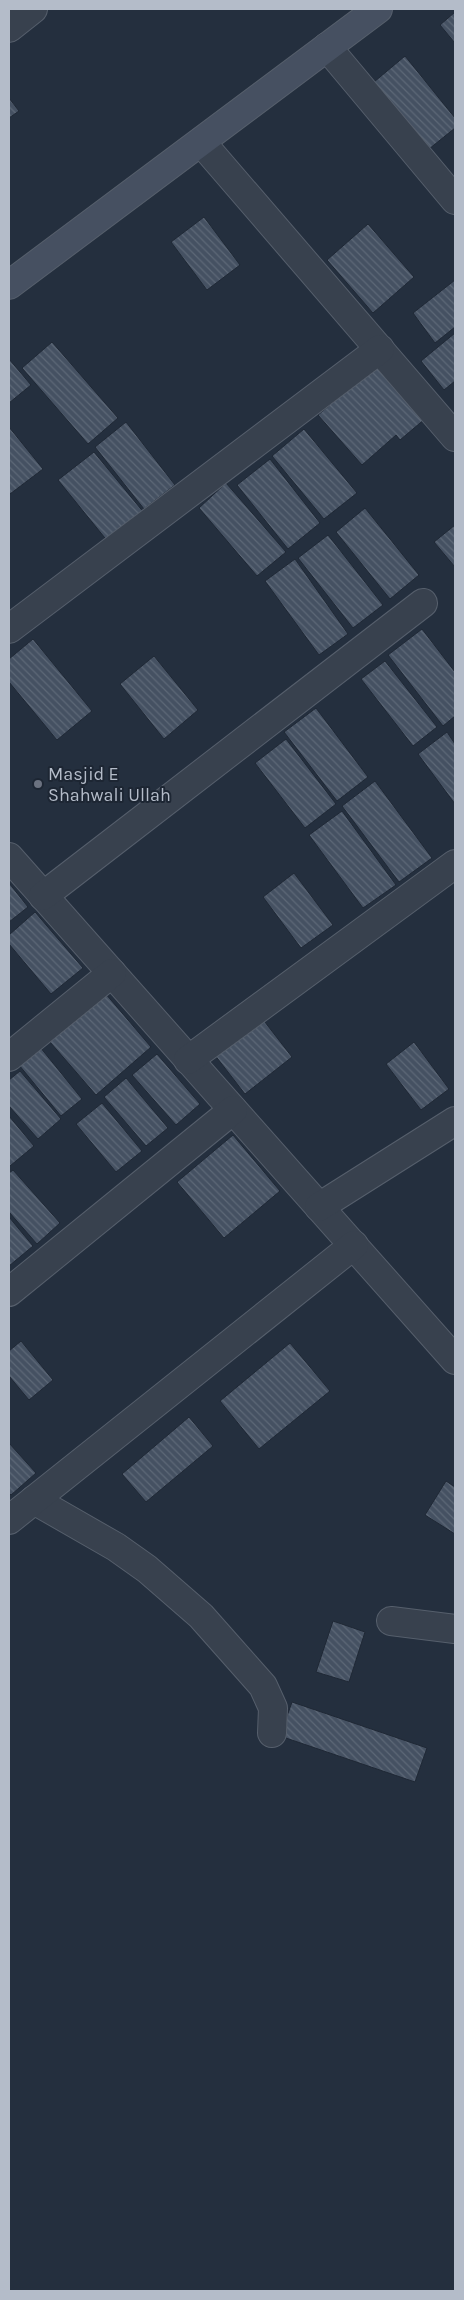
<svg xmlns="http://www.w3.org/2000/svg" width="464" height="2300" font-family="Karla,sans-serif">
<style>
.building{fill:url(#building-back-hatch);stroke:#1f2835}
.lines{fill:none;stroke-linecap:round;stroke-linejoin:round}
.street-casing{stroke:#565f6c;stroke-width:30}
.secondary-casing{stroke:#565f6c;stroke-width:30}
.street{stroke:#38414e;stroke-width:28}
.secondary{stroke:#465061;stroke-width:28}
.worship-dot{fill:#6b7280;stroke:#1d2633;stroke-width:2}
.labels{text-anchor:middle;stroke-width:4;stroke-linejoin:round;paint-order:stroke}
.poi-label{font-size:18px;fill:#b4bcc9;stroke:#1d2633;text-anchor:start}
</style>
<defs>
<pattern id="building-back-hatch" width="6" height="6" patternUnits="userSpaceOnUse" patternTransform="scale(1.25)"><rect width="6" height="6" fill="#455162"/><path d="M-1 5l2 2M0 0l6 6M5-1l2 2" fill="none" stroke="#5d6877"/></pattern>
</defs>
<rect width="100%" height="100%" fill="#242f3e"/>
<g class="building">
<path d="M455,12V43L440,25Z"/>
<path d="M405,56L455,118V128L429,149L374,82Z"/>
<path d="M9,98L19,111L9,118Z"/>
<path d="M204,217L240,265L207,290L171,242Z"/>
<path d="M368,224L414,277L373,313L327,260Z"/>
<path d="M455,280V327L435,343L413,313Z"/>
<path d="M455,333V381L444,390L421,361Z"/>
<path d="M52,342L118,418L88,444L22,368Z"/>
<path d="M9,359L31,385L9,403Z"/>
<path d="M379,363L426,418L400,440L396,435L362,465L318,415Z"/>
<path d="M126,422L175,485L144,509L95,447Z"/>
<path d="M9,427L43,469L10,494L9,492Z"/>
<path d="M304,429L357,493L324,519L272,456Z"/>
<path d="M94,452L145,514L109,543L58,480Z"/>
<path d="M270,459L320,523L288,549L237,485Z"/>
<path d="M226,483L286,552L257,576L199,508Z"/>
<path d="M365,508L419,575L390,599L336,532Z"/>
<path d="M455,525V567L434,542Z"/>
<path d="M328,535L383,605L353,628L298,558Z"/>
<path d="M295,559L348,634L319,655L265,581Z"/>
<path d="M422,629L455,672V716L443,726L388,655Z"/>
<path d="M33,639L92,711L57,740L9,682V659Z"/>
<path d="M154,656L198,710L164,739L120,684Z"/>
<path d="M385,661L437,727L413,746L361,679Z"/>
<path d="M316,708L368,777L337,801L284,732Z"/>
<path d="M447,732L455,744V804L418,754Z"/>
<path d="M286,739L336,804L305,828L255,763Z"/>
<path d="M375,781L432,858L399,882L342,806Z"/>
<path d="M342,811L396,885L363,908L309,835Z"/>
<path d="M294,873L333,925L301,948L263,897Z"/>
<path d="M9,883L28,907L9,922Z"/>
<path d="M35,912L83,968L51,994L9,944V935Z"/>
<path d="M105,993L151,1047L96,1095L50,1042Z"/>
<path d="M261,1017L292,1057L245,1094L214,1054Z"/>
<path d="M414,1042L449,1089L421,1110L386,1064Z"/>
<path d="M40,1047L82,1099L61,1116L19,1065Z"/>
<path d="M157,1054L200,1104L176,1125L132,1075Z"/>
<path d="M20,1071L61,1119L38,1139L9,1106V1080Z"/>
<path d="M126,1078L168,1128L146,1146L104,1097Z"/>
<path d="M102,1103L142,1151L116,1172L76,1124Z"/>
<path d="M9,1116L34,1146L10,1166L9,1164Z"/>
<path d="M233,1135L280,1191L224,1238L177,1182Z"/>
<path d="M13,1170L60,1223L37,1244L9,1212V1173Z"/>
<path d="M9,1217L33,1246L9,1266Z"/>
<path d="M21,1341L53,1380L29,1400L9,1376V1351Z"/>
<path d="M290,1343L330,1391L259,1449L220,1401Z"/>
<path d="M189,1417L213,1446L146,1502L122,1474Z"/>
<path d="M9,1443L36,1473L11,1495L9,1493Z"/>
<path d="M446,1481L455,1487V1534L425,1515Z"/>
<path d="M333,1621L365,1632L349,1682L316,1672Z"/>
<path d="M292,1702L427,1748L415,1782L280,1736Z"/>
</g>
<g class="lines">
<g class="street-casing">
<g id="street">
<path d="M9,28L33,9"/>
<path d="M327,47L455,200"/>
<path d="M201,142L455,437"/>
<path d="M9,629L380,349"/>
<path d="M9,857L455,1360"/>
<path d="M43,896L423,603"/>
<path d="M9,1057L112,973"/>
<path d="M188,1060L455,864"/>
<path d="M319,1207L455,1121"/>
<path d="M9,1292L233,1110"/>
<path d="M34,1500L116,1547L147,1569L201,1616L263,1686L273,1708L272,1733"/>
<path d="M9,1520L354,1245"/>
<path d="M391,1621L455,1629"/>
</g>
</g>
<g class="secondary-casing">
<path id="secondary" d="M9,285L378,9"/>
</g>
<use href="#street" class="street"/>
<use href="#secondary" class="secondary"/>
</g>
<circle class="worship-dot" cx="38" cy="784" r="5"/>
<g class="labels">
<g class="poi-label">
<text x="48" y="780">Masjid E<tspan x="48" dy="21">Shahwali Ullah</tspan></text>
</g>
</g>
<rect width="464" height="2300" fill="none" stroke="#b4bcc9" stroke-width="20"/>
</svg>
